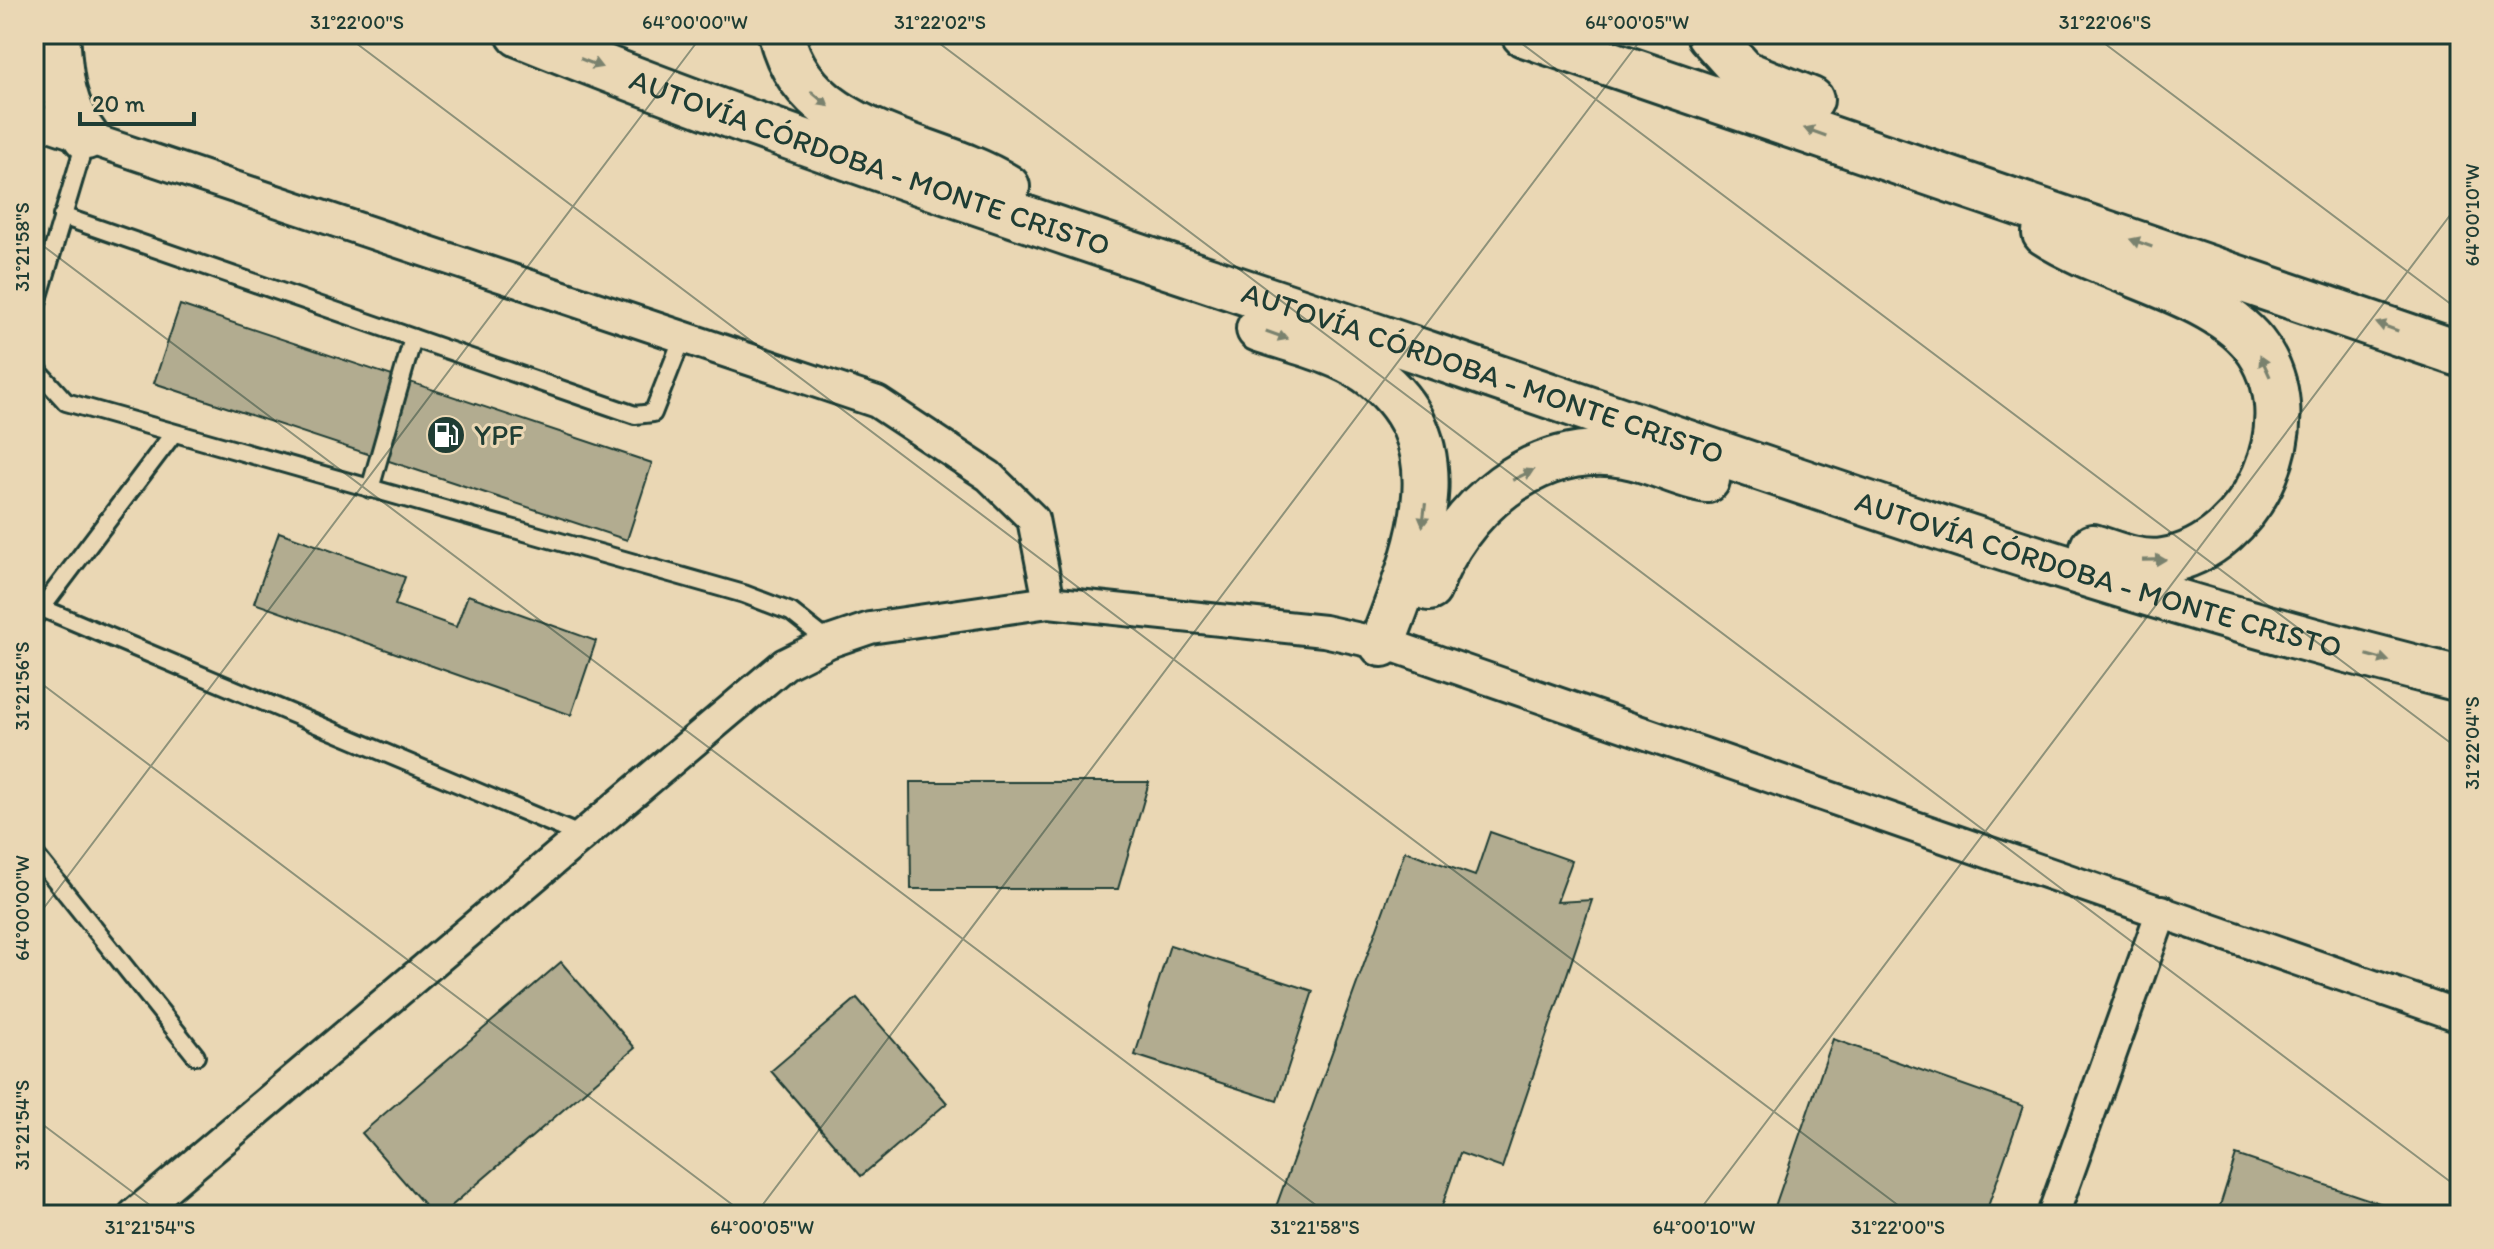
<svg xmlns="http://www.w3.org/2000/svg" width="2494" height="1249" font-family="Itim,sans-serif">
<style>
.building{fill:#b2ac90;stroke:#1f3d34;stroke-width:2}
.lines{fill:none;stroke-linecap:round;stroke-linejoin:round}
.lane-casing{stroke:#1f3d34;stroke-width:22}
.street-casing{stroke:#1f3d34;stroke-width:36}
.highway-casing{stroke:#1f3d34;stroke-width:50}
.lane{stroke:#ead7b4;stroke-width:16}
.street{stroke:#ead7b4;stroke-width:30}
.highway{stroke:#ead7b4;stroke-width:44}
.oneway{fill:#7a826e}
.ticks{fill:none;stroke:#1f3d34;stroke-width:2;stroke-opacity:0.45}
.labels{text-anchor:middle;stroke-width:6;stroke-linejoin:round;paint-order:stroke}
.street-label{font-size:30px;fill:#1f3d34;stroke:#ead7b4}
.poi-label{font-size:30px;fill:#1f3d34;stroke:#ead7b4;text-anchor:start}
.neatline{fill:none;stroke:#1f3d34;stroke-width:3}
.ticks-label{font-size:20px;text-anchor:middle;fill:#1f3d34}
</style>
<rect width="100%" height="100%" fill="#ead7b4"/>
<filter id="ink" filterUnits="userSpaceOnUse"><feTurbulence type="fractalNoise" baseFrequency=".0125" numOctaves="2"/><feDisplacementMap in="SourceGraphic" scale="16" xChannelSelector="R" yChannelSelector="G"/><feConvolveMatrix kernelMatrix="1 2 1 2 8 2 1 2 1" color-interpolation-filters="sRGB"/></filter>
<g filter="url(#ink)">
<g class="building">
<path d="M180,305L652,463L627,540L154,383Z"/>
<path d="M279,532L405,577L395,605L456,627L468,595L596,641L571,715L254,603Z"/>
<path d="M910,782H1149L1118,889H911Z"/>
<path d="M1490,832L1572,861L1557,902L1592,900L1502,1168L1460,1153L1439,1215H1273L1405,851L1475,876Z"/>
<path d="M1170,945L1313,991L1277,1101L1135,1055Z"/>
<path d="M561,962L635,1048L441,1215H433L362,1133Z"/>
<path d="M857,998L947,1103L861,1176L771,1071Z"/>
<path d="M1833,1039L2023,1106L1985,1215H1772Z"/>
<path d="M2236,1155L2415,1215H2217Z"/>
</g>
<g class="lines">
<g class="lane-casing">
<g id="lane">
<path d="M62,216L635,415L653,413L683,337"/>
<path d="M34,313L86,139"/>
<path d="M34,355L40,373L66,402L744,594L791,612L829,642"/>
<path d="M370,489L413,338"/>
<path d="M44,609L582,836"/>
<path d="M34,618L173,434"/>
<path d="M34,853L196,1056"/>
</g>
</g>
<g class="street-casing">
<g id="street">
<path d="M34,120L877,402L989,476L1033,519L1049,602"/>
<path d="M134,1215L785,664L829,642L870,628L1049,602L1324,631L1396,647L2460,1016"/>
<path d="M2053,1215L2162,911"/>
</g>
</g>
<g class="highway-casing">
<g id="highway">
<path d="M57,34C60,74 61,105 86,137"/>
<path id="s1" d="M519,34C818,155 1125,250 1431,355C1771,471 2110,593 2460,679"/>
<path d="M781,34C806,140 929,139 1007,187"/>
<path d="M1524,34L2460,354"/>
<path d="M1709,34L1744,73L1811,100"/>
<path d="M2045,233C2104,272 2211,290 2254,344C2312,418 2255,546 2164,561C2140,565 2115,554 2093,547"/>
<path d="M1259,329C1294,341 1336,350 1367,371C1467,441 1416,554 1382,644"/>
<path d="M1429,588C1457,509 1535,440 1625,455C1653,460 1679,475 1707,480"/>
</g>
</g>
<use href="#lane" class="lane"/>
<use href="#street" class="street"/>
<use href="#highway" class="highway"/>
</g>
<defs><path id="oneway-solid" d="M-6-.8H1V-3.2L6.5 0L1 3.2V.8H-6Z" transform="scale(2)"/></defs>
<g class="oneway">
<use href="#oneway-solid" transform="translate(591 63) rotate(22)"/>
<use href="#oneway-solid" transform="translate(820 99) rotate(40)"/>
<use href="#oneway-solid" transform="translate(1815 132) rotate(-161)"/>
<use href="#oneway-solid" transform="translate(2141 243) rotate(-161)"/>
<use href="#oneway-solid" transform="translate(2387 327) rotate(-160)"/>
<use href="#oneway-solid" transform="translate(1277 335) rotate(20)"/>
<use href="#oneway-solid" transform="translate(2265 366) rotate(-115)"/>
<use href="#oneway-solid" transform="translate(1523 475) rotate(-26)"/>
<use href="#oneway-solid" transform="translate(1424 515) rotate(97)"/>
<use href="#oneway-solid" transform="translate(2154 560) rotate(-1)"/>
<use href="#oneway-solid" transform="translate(2378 658) rotate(16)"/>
</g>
</g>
<path class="ticks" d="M344,34L1911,1215M927,34L2460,1189M1509,34L2460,750M2092,34L2460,311M34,239L1329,1215M34,678L746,1215M34,921L703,34M34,1118L163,1215M755,1215L1645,34M1696,1215L2460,202"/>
<defs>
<g id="fuel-disc" transform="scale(2)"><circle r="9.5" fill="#1f3d34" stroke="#ead7b4"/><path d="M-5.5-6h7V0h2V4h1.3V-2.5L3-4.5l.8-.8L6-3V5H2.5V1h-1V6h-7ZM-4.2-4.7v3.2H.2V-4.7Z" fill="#fff"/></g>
</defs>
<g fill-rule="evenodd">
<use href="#fuel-disc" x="446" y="435"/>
</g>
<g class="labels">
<g class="street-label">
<text dy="10" stroke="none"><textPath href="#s1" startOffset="374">AUTOVÍA CÓRDOBA - MONTE CRISTO</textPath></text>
<text dy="10" stroke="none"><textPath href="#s1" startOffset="1022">AUTOVÍA CÓRDOBA - MONTE CRISTO</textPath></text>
<text dy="10" stroke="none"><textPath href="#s1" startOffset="1670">AUTOVÍA CÓRDOBA - MONTE CRISTO</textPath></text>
</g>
<g class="poi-label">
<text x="474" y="445">YPF</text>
</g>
</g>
<rect width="2494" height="1249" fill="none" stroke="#ead7b4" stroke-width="88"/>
<path d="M80 112v12h114v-12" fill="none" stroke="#1f3d34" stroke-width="4"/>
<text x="92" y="112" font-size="24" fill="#1f3d34" stroke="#ead7b4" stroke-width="6" paint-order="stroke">20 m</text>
<rect x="44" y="44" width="2406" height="1161" class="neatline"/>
<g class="ticks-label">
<text x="357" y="29">31°22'00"S</text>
<text x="695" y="29">64°00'00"W</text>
<text x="940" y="29">31°22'02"S</text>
<text x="1637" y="29">64°00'05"W</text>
<text x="2105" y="29">31°22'06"S</text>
<text transform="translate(2472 215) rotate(-90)" y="7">64°00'10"W</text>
<text transform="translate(22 247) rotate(-90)" y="7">31°21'58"S</text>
<text transform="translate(22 686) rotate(-90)" y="7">31°21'56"S</text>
<text transform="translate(2472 743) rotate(-90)" y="7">31°22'04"S</text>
<text transform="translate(22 908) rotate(-90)" y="7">64°00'00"W</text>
<text transform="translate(22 1125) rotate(-90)" y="7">31°21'54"S</text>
<text x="150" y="1234">31°21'54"S</text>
<text x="762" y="1234">64°00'05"W</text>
<text x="1315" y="1234">31°21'58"S</text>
<text x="1704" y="1234">64°00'10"W</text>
<text x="1898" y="1234">31°22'00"S</text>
</g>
</svg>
